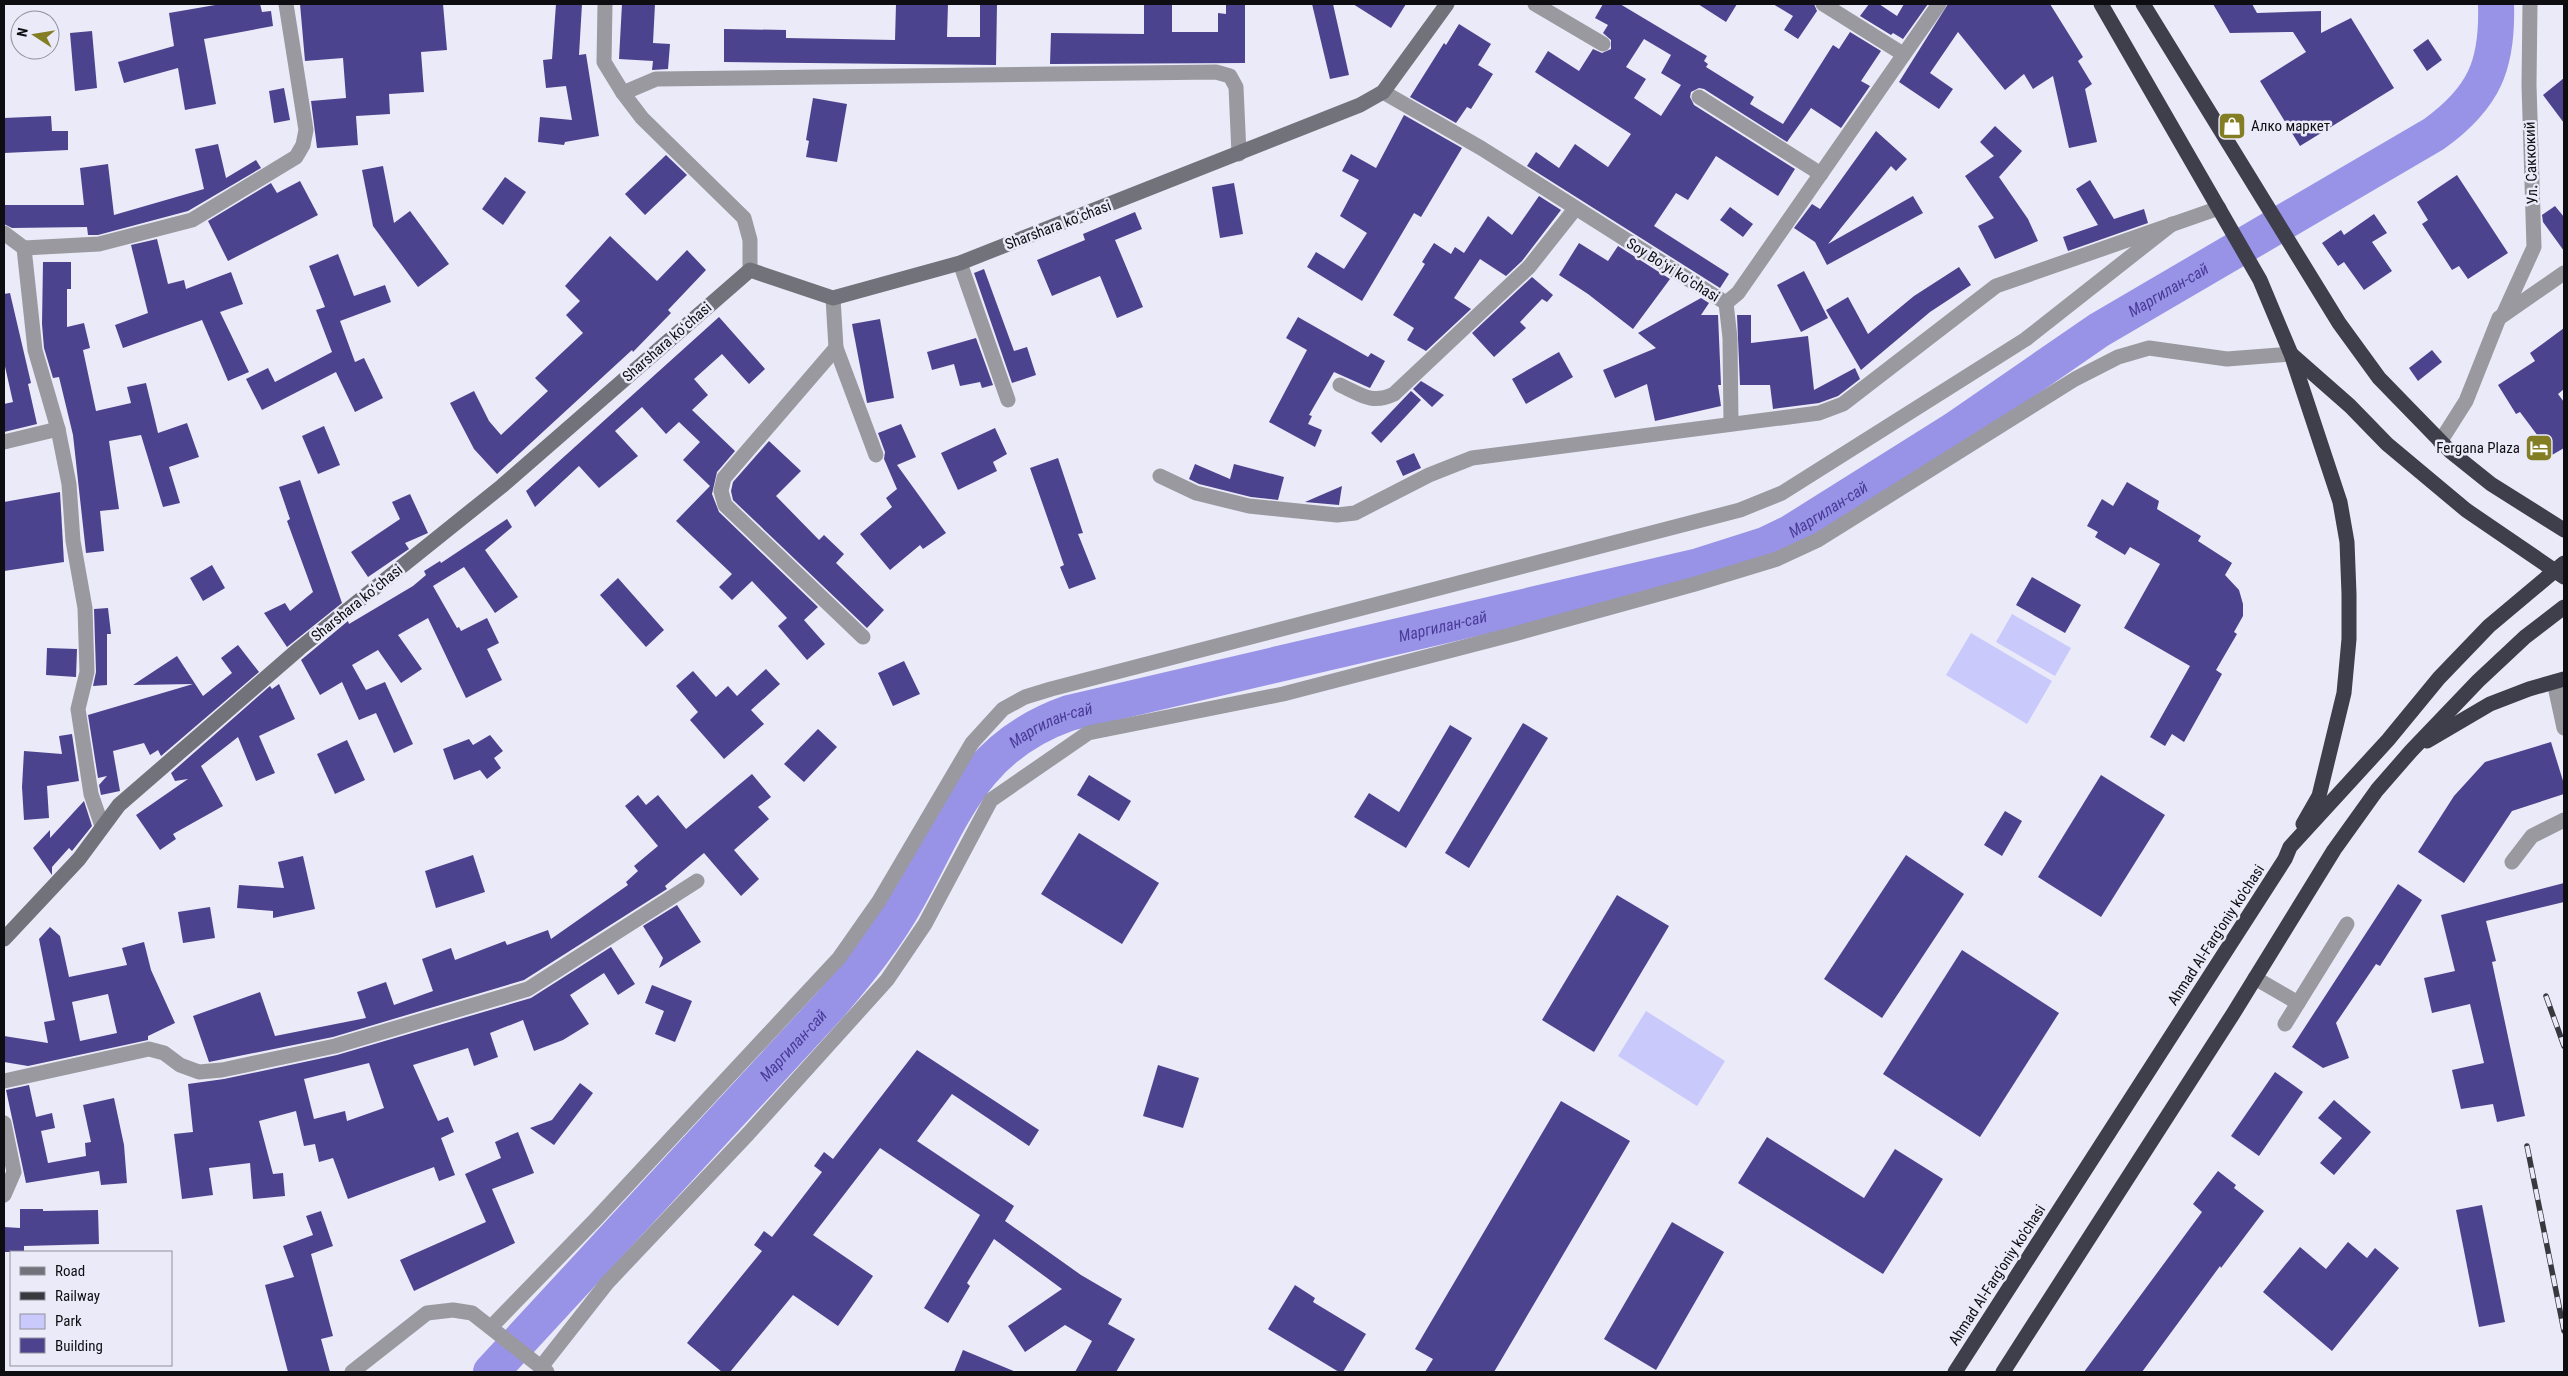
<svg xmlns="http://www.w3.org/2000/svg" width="2568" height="1376" font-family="'Roboto Condensed',sans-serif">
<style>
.green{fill:#cac9fc}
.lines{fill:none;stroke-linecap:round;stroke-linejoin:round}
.river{stroke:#9893e6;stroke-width:36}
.building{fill:#4c438e;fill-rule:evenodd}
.street{stroke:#99999f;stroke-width:15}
.secondary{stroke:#72727b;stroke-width:15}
.highway{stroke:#3f3f4b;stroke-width:15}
.rail-casing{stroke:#38383e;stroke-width:5.5}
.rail{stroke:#eaeaf9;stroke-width:4;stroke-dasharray:11;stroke-linecap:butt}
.labels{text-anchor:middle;stroke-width:5;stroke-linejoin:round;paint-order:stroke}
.poi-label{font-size:15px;fill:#0e0e12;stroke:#eaeaf9;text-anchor:start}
.street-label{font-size:15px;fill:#0e0e12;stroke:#eaeaf9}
.water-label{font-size:16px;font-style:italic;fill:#4a3a9a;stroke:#eaeaf9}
</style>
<rect width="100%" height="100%" fill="#eaeaf9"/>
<g class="green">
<path d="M2012,614L2071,648L2055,676L1996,642Z"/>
<path d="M1971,633L2052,681L2027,724L1946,675Z"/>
<path d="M1646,1011L1725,1061L1697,1106L1618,1056Z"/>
</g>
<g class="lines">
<path class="river" id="s1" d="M491,1372L830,1005C859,971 886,938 908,898C953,817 972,747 1069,713L1699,566L1765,545L1790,533L1954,430L2099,330L2434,134C2484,98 2498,65 2496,4"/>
</g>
<g class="building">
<path d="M221,4H260L262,12L271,11L273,26L204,39L216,104L185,110L178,68L124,83L118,62L174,46L169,13Z"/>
<path d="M300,4H443L447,50L421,52L424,92L389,94L390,114L356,116L358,145L317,148L311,101L346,98L343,58L305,61Z"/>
<path d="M556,4H582L579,55L586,54L599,136L565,142L564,145L538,142L540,117L572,120L566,86L546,88L543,60L552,59Z"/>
<path d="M622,4H655L653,43L670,44L668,69L652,70L653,61L619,59Z"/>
<path d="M896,4H948L947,37H980V4H997L996,65L724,62V29L786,30V38L895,40Z"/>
<path d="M1144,4H1172V32H1218V13L1226,14V4H1245V63L1050,64L1051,33L1144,34Z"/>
<path d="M1312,4H1333L1349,75L1330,79Z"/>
<path d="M1353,4H1406L1391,28Z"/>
<path d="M1603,4H1620L1707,56L1704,61L1708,64L1706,67L1754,97L1750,104L1783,124L1833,45L1839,49L1850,32L1881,51L1861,81L1870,86L1841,128L1811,108L1787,142L1704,89L1699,88L1691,92L1690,97L1694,105L1795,169L1778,196L1716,156L1688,200L1676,193L1654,226L1729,274L1720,288L1527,166L1536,152L1559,168L1575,144L1608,167L1631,134L1535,72L1548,51L1579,71L1593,49L1602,53L1611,49V40L1603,33L1608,25L1595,18ZM1644,39L1671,55L1661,73L1681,85L1661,116L1634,98L1646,79L1626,67Z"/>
<path d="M1698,4H1737L1726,22Z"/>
<path d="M1773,4H1814L1817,11L1798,39L1784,30L1793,16Z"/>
<path d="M1869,4H1879L1897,16L1904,4H1928L1903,39L1893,33L1891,35L1860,16Z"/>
<path d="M1948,4H2050L2083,57L2078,61L2092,84L2085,89L2097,142L2069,148L2053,76L2033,89L2024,74L2005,90L1958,32L1930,73L1953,89L1939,109L1899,82Z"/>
<path d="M2213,4H2252L2257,13L2321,11V33L2351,18L2394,88L2300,146L2260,81L2306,52L2293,32L2230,33Z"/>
<path d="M1459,24L1491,44L1478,65L1493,74L1471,109L1467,107L1456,123L1410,97L1444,43L1446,45Z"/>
<path d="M92,31L97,88L75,91L70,33Z"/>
<path d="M2428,39L2442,60L2427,71L2413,50Z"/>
<path d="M2564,78V123L2543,95Z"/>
<path d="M284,88L290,120L274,123L269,91Z"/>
<path d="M813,98L847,104L837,162L806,157L809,141L806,140Z"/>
<path d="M1404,115L1462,148L1421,217L1414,213L1362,301L1307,267L1316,252L1344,269L1367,233L1340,216L1359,180L1342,171L1351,154L1376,168Z"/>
<path d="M51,116L52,131H68V150L4,153V118Z"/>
<path d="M1995,126L2022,151L1999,177L2028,219L2038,241L1995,259L1978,226L1994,218L1965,176L1994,156L1980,142Z"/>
<path d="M1876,131L1907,159L1896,171L1891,166L1828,244L1913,196L1923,213L1827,265L1815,242L1794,228L1812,204L1820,209Z"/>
<path d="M218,144L226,178L256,160L261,168L188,211L98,235H88L87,227L12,228L4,224V205H84L80,168L108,164L114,215L204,189L195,149Z"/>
<path d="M666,155L687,175L645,215L625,194Z"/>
<path d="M383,166L394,223L410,211L449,264L418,287L373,226L362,170Z"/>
<path d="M2457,175L2508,253L2468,279L2459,266L2452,270L2422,224L2428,220L2417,202Z"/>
<path d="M505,177L526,192L503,225L482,209Z"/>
<path d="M2090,180L2114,219L2144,209L2148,223L2068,251L2063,237L2098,225L2076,189Z"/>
<path d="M300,181L318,215L228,261L208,221L271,183L277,193Z"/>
<path d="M1234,183L1243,234L1220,238L1212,187Z"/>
<path d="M1539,196L1561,210L1522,261L1506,276L1480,259L1454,298L1471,309L1426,351L1407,340L1414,328L1393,315L1425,264L1422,262L1434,243L1451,254L1455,247L1464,253L1488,216L1512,235Z"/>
<path d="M2555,206L2564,217V251L2543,222L2542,215Z"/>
<path d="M1730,207L1753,224L1743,237L1720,220Z"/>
<path d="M1135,212L1142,229L1115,240L1143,307L1117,318L1100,276L1052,296L1037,260L1085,240L1083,234Z"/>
<path d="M2374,214L2387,233L2372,242L2392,271L2364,290L2344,262L2338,266L2322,243L2341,230L2344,235Z"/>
<path d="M610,236L657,281L687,250L706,270L668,310L671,313L633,352L632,350L497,474L474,449L450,403L474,391L489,421L501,435L548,391L535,378L583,333L566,315L580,301L565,286Z"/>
<path d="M157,239L168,284L184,280L186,289L231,272L243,304L220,312L249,372L228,381L202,320L123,348L115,325L148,313L131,245Z"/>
<path d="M1579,243L1608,261L1618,246L1670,279L1633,329L1588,294L1559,275Z"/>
<path d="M338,254L354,296L385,285L391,302L340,321L355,362L364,358L383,398L355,412L336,372L262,410L246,379L268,368L275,382L332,352L316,310L325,307L309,266Z"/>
<path d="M43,262H71V289H67V327L84,323L90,348L83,350L96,411L131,403L127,387L146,383L158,433L187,423L199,457L169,467L180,503L163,507L141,435L109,441L119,509L100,511L104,551L86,553L73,435L59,377L53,378L44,348L42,324Z"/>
<path d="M1959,267L1971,285L1930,312L1861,370L1826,310L1848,297L1868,334L1914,296Z"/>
<path d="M984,269L1014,351L1027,347L1036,375L1012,383L974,273Z"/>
<path d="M1804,271L1828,318L1801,332L1777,285Z"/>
<path d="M1532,277L1553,295L1547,302L1542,299L1520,322L1526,328L1494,357L1472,333Z"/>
<path d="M10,293L31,383L28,384L37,424L4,432V404L13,402L4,362V294Z"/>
<path d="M1701,298L1709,303L1701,315H1718L1721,385H1718L1721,406L1655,421L1647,384L1615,398L1603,370L1656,348L1638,333Z"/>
<path d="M1737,315H1751V343L1808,336L1814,390L1855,368L1860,379L1838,396L1819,403L1773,409L1770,385H1740Z"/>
<path d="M719,317L765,369L749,384L722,354L694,379L708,395L692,410L735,451L717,472L712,494L719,512L818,607L804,620L825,644L807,660L778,626L787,618L752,581L732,600L719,587L732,574L676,521L710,486L683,460L700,442L679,422L666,434L642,407L615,431L638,456L599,488L579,466L535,507L526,491Z"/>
<path d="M1298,317L1368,357L1371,353L1385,361L1370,388L1334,372L1309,415L1312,416L1308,424L1322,430L1315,447L1269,422L1307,350L1286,338Z"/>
<path d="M880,319L894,398L867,403L852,324Z"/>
<path d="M2564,328V389L2558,394L2564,402V448L2552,455L2520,412L2516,414L2498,385L2535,361L2530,353Z"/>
<path d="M976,338L993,385L982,388L980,382L960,386L954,364L932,370L927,352Z"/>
<path d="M2432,350L2442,362L2418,381L2409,368Z"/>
<path d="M1559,352L1573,377L1526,404L1512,379Z"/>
<path d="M1421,381L1444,395L1432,407L1413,389Z"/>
<path d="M1411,391L1421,400L1381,443L1371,433Z"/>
<path d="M901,424L916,457L897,465L946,533L923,549L920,545L890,570L860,534L892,507L886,498L897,489L884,459L885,452L878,433Z"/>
<path d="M324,426L340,465L318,474L302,436Z"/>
<path d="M995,428L1007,454L993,462L997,471L958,490L941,453Z"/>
<path d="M769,441L801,471L776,496L819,540L824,535L844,554L836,563L884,610L867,628L733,500L731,491L733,482Z"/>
<path d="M1414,453L1421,468L1403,476L1396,461Z"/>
<path d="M1058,458L1083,533L1078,534L1096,579L1069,589L1060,567L1064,565L1030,468Z"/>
<path d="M1195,464L1230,479L1234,464L1284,477L1278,500L1251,497L1199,484L1189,479Z"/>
<path d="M300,480L342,603L287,647L264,613L285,603L290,611L313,592L287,521L290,519L279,487Z"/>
<path d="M2127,482L2159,501L2157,509L2201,536L2198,541L2232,563L2225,575L2239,590L2243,604V616L2234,632L2237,634L2216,670L2222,674L2184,742L2172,734L2165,746L2150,737L2190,666L2124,628L2160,564L2130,547L2125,555L2095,537L2098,532L2087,526L2102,499L2113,506Z"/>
<path d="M1342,486L1339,505L1305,502Z"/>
<path d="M60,492L64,562L4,571V502Z"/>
<path d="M410,494L428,533L405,543L409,549L368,577L351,552L400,519L392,502Z"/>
<path d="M507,519L512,527L485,550L518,597L495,613L464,567L433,586L457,628L459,627L461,631L487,618L499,643L487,649L502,680L466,698L428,618L398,635L422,669L401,683L378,650L352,665L366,690L385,682L413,744L394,753L376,713L359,720L342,682L320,695L301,660L348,621L349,624L413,586L426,575L424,571L440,561L441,563Z"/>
<path d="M212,565L225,588L203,601L190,578Z"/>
<path d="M2032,577L2081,605L2065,633L2016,605Z"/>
<path d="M618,578L664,630L646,647L600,595Z"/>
<path d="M108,608L111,634H107V685L93,686L96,672L94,609Z"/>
<path d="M238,645L259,672L161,756L158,750L150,755L144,743L113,751L120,791L101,795L99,785L107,776L98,778L88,715L193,684L133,685L177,656L203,696L232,673L221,658Z"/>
<path d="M47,648L77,649L76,677L46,675Z"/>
<path d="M904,661L920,694L893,706L878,673Z"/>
<path d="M766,669L780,684L751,710L764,724L724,759L690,720L698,712L676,686L693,671L716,697L728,686L737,696Z"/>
<path d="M279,684L295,719L259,736L275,773L256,781L238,737L201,766L223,806L173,834L176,839L160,850L136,815L188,779L175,781L171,773L270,686L272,689Z"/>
<path d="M1523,723L1548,738L1469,868L1445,853Z"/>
<path d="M1450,725L1472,738L1406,848L1354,817L1369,793L1399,812Z"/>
<path d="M818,729L837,747L804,782L784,764Z"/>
<path d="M72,734L79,781L47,786L49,818L24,820L22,787L24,751L62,754L59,736Z"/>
<path d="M490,735L503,751L494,758L501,768L487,779L480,770L454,780L443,749L469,739L473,745Z"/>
<path d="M347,740L365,780L335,794L317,754Z"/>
<path d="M2551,742L2564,784V794L2512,811L2464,883L2418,852L2454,796L2485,762Z"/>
<path d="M752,774L771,797L758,807L769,819L734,850L759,879L741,896L704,853L665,886L667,889L524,980L333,1037L209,1062L193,1016L260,992L275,1036L366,1018L357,992L386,982L394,1005L433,991L422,959L451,948L455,960L505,941L507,945L548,930L551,939L628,885L626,882L638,871L634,866L658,846L625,806L638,795L646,805L658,795L686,829Z"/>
<path d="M1089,775L1131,801L1119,821L1077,795Z"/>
<path d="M2101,775L2165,815L2101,917L2038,877Z"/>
<path d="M84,801L92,826L72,851L69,848L52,867V875L33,848L50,830V838Z"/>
<path d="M2005,811L2022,821L2002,856L1984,845Z"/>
<path d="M1079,833L1159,883L1122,944L1041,894Z"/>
<path d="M473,855L485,892L436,908L425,871Z"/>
<path d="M1906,855L1964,894L1882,1018L1824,979Z"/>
<path d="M303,856L315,909L273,918V911L237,908L239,885L284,888L278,862Z"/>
<path d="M2564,883V902L2486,921L2496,961L2492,962L2525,1116L2497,1122L2493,1104L2461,1109L2452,1070L2484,1063L2470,1004L2432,1013L2424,978L2455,971L2441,915Z"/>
<path d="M2398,884L2422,900L2380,966L2376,964L2336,1023L2349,1058L2323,1068L2292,1047Z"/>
<path d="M1617,895L1669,926L1594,1052L1542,1020Z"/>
<path d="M677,905L701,942L659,968L663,958L643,926Z"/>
<path d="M210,907L215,938L183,943L178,912Z"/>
<path d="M50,927L60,936L69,977L127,965L122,948L144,942L151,970L175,1023L148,1036V1040L28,1066L4,1062V1036L48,1043L44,1022L55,1020L39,939ZM108,994L117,1033L80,1041L72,1002Z"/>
<path d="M611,947L635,984L618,995L604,973L570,995L589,1024L563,1040L534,1051L523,1020L490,1033L498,1057L474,1066L468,1048L413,1065L438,1121L448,1117L454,1132L441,1138L455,1175L439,1181L434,1167L348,1199L333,1158L319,1162L315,1144L304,1146L296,1111L259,1121L273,1174L283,1173L285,1196L253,1199L250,1163L209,1168L213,1195L182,1199L174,1134L193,1132L188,1084L224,1079L337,1055L531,998ZM369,1063L384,1108L347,1121L345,1111L314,1119L304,1079Z"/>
<path d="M1962,950L2059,1013L1980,1137L1883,1074Z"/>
<path d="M652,985L692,1001L675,1042L655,1034L664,1011L645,1003Z"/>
<path d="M917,1050L1039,1130L1029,1146L952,1094L917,1141L1014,1206L1005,1221L1081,1275L1122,1299L1108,1324L1135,1339L1116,1372H1075L1092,1341L1065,1325L1025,1352L1008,1326L1062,1289L994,1239L967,1283L970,1286L948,1323L924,1308L980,1215L880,1148L813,1235L873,1276L838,1326L793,1295L730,1372H722L687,1343L762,1251L754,1245L764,1231L772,1237L822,1172L814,1166L824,1152L833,1159Z"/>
<path d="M1158,1065L1199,1078L1183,1128L1143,1116Z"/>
<path d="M2275,1072L2303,1092L2259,1156L2231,1136Z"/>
<path d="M580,1083L593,1093L554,1145L530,1128L552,1120Z"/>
<path d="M29,1085L36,1117L52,1113L55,1128L41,1131L48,1163L86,1156L85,1143L91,1142L83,1105L114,1098L124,1145L127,1183L101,1185L99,1171L26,1183L6,1090Z"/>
<path d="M2334,1100L2371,1132L2334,1175L2320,1163L2342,1138L2318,1118Z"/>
<path d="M1561,1101L1630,1141L1494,1372H1425L1433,1359L1415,1349Z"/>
<path d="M518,1132L534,1173L492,1189L515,1243L414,1291L400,1260L486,1222L465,1174L501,1158L495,1142Z"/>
<path d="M1767,1137L1864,1198L1895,1149L1943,1179L1883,1274L1738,1183Z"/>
<path d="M2218,1171L2236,1185L2234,1188L2264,1211L2221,1268L2220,1266L2142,1372H2084L2202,1212L2193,1204Z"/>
<path d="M2482,1205L2505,1322L2479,1327L2456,1210Z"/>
<path d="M20,1209H43V1211L98,1210L99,1244L24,1246V1252H4V1227L20,1228Z"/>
<path d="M321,1211L333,1246L311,1254L333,1336L321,1339L330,1372H288L265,1285L294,1277L283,1246L313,1235L306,1216Z"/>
<path d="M1672,1222L1724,1252L1656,1370L1604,1339Z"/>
<path d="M2348,1242L2367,1258L2375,1248L2399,1268L2332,1351L2263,1292L2300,1247L2326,1269Z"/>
<path d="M1295,1285L1315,1298L1313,1302L1366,1334L1343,1372H1339L1268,1329Z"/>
<path d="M963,1350L1016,1372H954Z"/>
</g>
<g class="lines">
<g class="street">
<path d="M605,4L604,62L623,93L642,118L744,218L750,240V270"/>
<path d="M1535,4L1603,44"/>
<path d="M1823,4L1903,54"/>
<path d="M1383,92L1481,148L1726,303L1738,293L1939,4"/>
<path d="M623,93L656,79L1216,72L1230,76L1236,87L1239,154"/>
<path d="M1699,97L1821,174"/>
<path d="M4,233L24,248L35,350L58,429L69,484L73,541L85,608L87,672L78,709L91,794L102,826"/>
<path d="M24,248L99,244L192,220L296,157L303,145L306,130L286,4"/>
<path d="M960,263L1008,400"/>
<path d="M833,298L836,348L876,455"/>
<path d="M1726,303L1730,338L1731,423"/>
<path d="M2503,315L2534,247L2529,85L2530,4"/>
<path d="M836,348L724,478L721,491L725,505L863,637"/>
<path d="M1340,385C1360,394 1371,405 1394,394L1529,267L1575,209"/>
<path d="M4,442L58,429"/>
<path d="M2440,442L2466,401L2499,318L2564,273"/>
<path d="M1160,476L1196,493L1249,506L1337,515L1355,513L1429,475L1472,458L1819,413L1843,404L1996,286L2219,208"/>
<path d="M2554,682L2564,728"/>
<path d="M2512,862L2532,836L2564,820"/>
<path d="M2255,978L2298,1003L2285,1024"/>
<path d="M2298,1003L2347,924"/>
<path d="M4,1081L149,1049L164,1053L180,1065L199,1072L222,1070L335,1046L528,989L697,881"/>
<path d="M4,1123L14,1172L4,1195"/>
<path d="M492,1326L595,1220L839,958L879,901L972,743L1003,709L1025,697L1051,689L1740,510L1782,493L2026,339L2172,224"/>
<path d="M541,1367L607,1283L748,1134L887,980L925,924L991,800L1088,733L1283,694L1518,633L1695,584L1777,559L1818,540L2075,379L2118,357L2149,348L2227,359L2291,354"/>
<path d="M352,1372L427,1313L453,1310L472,1313L547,1372"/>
</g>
<path class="secondary" d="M4,939L79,859L119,805L300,648L502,486L750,270L833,298L960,263L1360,105L1383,92L1447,4"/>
<g class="highway">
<path d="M2101,4L2260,280L2291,354L2340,502L2347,542L2349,594V639L2344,693L2319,796L2303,824"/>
<path d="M2143,4L2339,323L2379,378L2451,452L2491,484L2564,530"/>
<path d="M2292,355L2350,406L2387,444L2466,510L2564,577"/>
<path d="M2427,741L2490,704L2529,689L2564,679"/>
<path d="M1955,1372L2285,859L2290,847L2388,740L2439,678L2489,626L2564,563"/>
<path d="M2003,1372L2233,1014L2334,850L2377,790L2411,751L2478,681L2525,637L2564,607"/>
</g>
<g class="rail-casing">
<g id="rail">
<path d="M2546,996L2564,1046"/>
<path d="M2527,1146L2564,1331"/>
</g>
</g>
<use href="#rail" class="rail"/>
</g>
<defs>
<g id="shop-square" transform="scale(1.4375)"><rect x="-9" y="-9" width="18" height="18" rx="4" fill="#837d24" stroke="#eaeaf9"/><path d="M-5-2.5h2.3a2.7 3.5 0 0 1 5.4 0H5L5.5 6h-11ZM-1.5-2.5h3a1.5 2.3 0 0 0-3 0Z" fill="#fff"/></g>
<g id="hotel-square" transform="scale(1.4375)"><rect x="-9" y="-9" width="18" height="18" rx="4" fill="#837d24" stroke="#eaeaf9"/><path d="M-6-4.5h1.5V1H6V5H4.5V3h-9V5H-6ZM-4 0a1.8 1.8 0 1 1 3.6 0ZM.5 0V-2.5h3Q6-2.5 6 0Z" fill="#fff"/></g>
</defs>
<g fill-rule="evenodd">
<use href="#shop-square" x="2232" y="126"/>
<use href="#hotel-square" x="2539" y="448"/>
</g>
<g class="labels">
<g class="poi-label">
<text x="2251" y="131">Алко маркет</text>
<text x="2520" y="453" text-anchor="end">Fergana Plaza</text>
</g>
<g class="street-label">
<text transform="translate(2531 163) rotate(-92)" y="5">Ул. Саккокий</text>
<text transform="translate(1058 225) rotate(-21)" y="5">Sharshara koʻchasi</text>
<text transform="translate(1673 270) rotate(32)" y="5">Soy Boʻyi koʻchasi</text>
<text transform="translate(667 342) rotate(-41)" y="5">Sharshara koʻchasi</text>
<text transform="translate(357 603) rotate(-39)" y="5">Sharshara koʻchasi</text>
<text transform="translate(2216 935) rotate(-57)" y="5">Ahmad Al-Farg'oniy ko'chasi</text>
<text transform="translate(1997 1275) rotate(-57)" y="5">Ahmad Al-Farg'oniy ko'chasi</text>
</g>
<g class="water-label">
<text dy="6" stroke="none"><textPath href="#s1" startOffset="2079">Маргилан-сай</textPath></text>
<text dy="6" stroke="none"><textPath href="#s1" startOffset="1674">Маргилан-сай</textPath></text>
<text dy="6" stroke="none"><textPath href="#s1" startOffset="1269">Маргилан-сай</textPath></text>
<text dy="6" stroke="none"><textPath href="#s1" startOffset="864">Маргилан-сай</textPath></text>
<text dy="6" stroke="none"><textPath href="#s1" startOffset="445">Маргилан-сай</textPath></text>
</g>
</g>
<rect width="2568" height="1376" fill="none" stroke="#0e0e12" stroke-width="10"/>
<rect x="10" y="1251" width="162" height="115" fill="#eaeaf9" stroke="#92929d"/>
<rect x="20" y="1267" width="25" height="8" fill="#72727b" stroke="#92929d"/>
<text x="55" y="1276" font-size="15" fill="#0e0e12">Road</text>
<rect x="20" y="1292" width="25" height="8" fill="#38383e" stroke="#92929d"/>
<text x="55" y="1301" font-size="15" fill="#0e0e12">Railway</text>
<rect x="20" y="1314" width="25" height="15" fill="#cac9fc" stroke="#92929d"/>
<text x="55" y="1326" font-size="15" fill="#0e0e12">Park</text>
<rect x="20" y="1338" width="25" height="15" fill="#4c438e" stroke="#92929d"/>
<text x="55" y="1351" font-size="15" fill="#0e0e12">Building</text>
<g transform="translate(35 35) rotate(282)"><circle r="24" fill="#eaeaf9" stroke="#92929d"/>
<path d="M0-4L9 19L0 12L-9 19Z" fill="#837d24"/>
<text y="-8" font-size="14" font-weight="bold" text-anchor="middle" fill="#0e0e12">N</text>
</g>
</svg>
